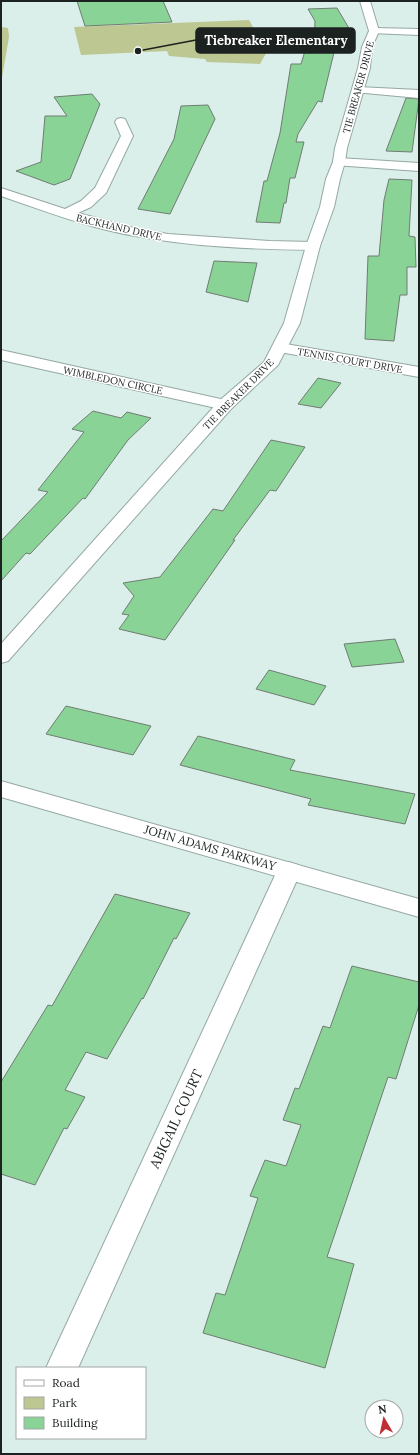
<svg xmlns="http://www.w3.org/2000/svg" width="420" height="1455" font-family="Lora,serif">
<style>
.green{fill:#bcc792}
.building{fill:#8ad397;stroke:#707c72}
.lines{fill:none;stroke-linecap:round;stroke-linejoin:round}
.minor-casing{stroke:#95a8a4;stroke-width:2}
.tertiary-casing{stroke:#95a8a4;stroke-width:2}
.minor{fill:#fff;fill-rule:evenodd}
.tertiary{fill:#fff;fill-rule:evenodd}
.labels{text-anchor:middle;stroke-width:3;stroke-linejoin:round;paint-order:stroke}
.far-street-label{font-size:10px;fill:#1b2220;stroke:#fff}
.street-label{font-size:12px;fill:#1b2220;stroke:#fff}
.near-street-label{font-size:14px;fill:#1b2220;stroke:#fff}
.leader{fill:none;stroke:#1b2220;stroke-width:1.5}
.callout-dot{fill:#1b2220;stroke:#fff;stroke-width:1.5}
.callout{fill:#1b2220;stroke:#1b2220;stroke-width:1.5}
.callout-label{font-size:13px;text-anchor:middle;font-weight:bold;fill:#fff}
</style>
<rect width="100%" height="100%" fill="#daeeea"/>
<g class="green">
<path d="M249,20L258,36L275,37L260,64L207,62L205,59L169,56L167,51L81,55L74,27Z"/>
<path d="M1,27L8,28L9,37L1,83Z"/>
</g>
<g class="building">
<path d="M77,1H163L172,22L85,26Z"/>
<path d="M337,8L350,30H338L337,40L322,102L318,101L298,134L296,142H304L295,178H290L286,203H284L280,223L256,222L264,181H267L280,133L291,64H301L305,51H314L315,21L308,9Z"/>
<path d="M92,94L100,104L70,179L54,185L16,171L41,162L45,116H67L54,97Z"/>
<path d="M406,98L419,99L412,152L386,151Z"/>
<path d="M208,105L215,119L170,214L138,209L174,139L181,106Z"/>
<path d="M389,179L412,180L409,236L415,237L416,267H407V295H400L394,341L365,339L368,256H379L384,200Z"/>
<path d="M214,261L257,263L248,302L206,292Z"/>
<path d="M318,378L341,383L321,408L298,404Z"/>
<path d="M93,411L121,418L127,412L151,418L128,440L85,499L83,498L30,554L26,553L1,581V541L48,492L38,490L84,432L72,429Z"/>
<path d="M271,440L305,447L276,491L270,490L233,540H235L165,640L119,629L129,615L122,614L134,596L123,583L160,577L213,509L223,511Z"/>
<path d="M395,639L404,662L352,667L344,644Z"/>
<path d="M269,670L326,686L314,705L256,689Z"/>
<path d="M66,706L151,726L133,755L46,734Z"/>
<path d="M198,736L295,760L290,770L415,794L405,824L308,805L311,799L180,765Z"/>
<path d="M115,894L190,913L176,939L174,938L143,999L142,998L107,1059L86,1052L65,1090L85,1097L67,1129L64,1128L35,1185L1,1174V1082L48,1005L52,1006Z"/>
<path d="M352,966L419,982V1005L396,1079L388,1077L327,1257L354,1264L325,1368L203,1333L216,1293L225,1295L258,1198L250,1196L265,1160L286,1166L301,1125L283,1120L295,1088L299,1089L323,1026L330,1028Z"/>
</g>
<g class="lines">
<g class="minor-casing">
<g id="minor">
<path d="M374,28L419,29V35L370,33L369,31L370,29Z"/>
<path d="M358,87L419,90V98L354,92L352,90L354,88Z"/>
<path d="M121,118L125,119L133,136L106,193L91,207L78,213L134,228L168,234L270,241L313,242L318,243L320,246L318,249L313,250C254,249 193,247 135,236C89,228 45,211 1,196V188L65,209L81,201L95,188L121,136L115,122L117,119Z"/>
<path d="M339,158L419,163V171L334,165L333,162L334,159Z"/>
<path d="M280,343L419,367V377L274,351L272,348L274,345Z"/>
<path d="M1,350L225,400L231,401L233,405L231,409L225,410L1,360Z"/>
<path d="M289,862L298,865L301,871L78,1368H46L277,871L280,865Z"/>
</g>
</g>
<g class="tertiary-casing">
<g id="tertiary">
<path d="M360,1H370L379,31L372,47L370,68L347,148L345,162L340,179L334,207L320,246L300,323L278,365L231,409L8,661L1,663V644L219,401L264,362L284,323L306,246L320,207L326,179L333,162L335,148L358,68L362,47L369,31Z"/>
<path d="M1,781L419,899V917L1,797Z"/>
</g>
</g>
<use href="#minor" class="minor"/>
<use href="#tertiary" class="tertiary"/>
</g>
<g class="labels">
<g class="far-street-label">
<text transform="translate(358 87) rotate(-75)" y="4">TIE BREAKER DRIVE</text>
<text transform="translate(119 227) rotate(13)" y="4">BACKHAND DRIVE</text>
<text transform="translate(350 360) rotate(10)" y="4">TENNIS COURT DRIVE</text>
<text transform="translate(113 380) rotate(12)" y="4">WIMBLEDON CIRCLE</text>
<text transform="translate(238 394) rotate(-45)" y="4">TIE BREAKER DRIVE</text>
</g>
<g class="street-label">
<text transform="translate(210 848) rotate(16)" y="4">JOHN ADAMS PARKWAY</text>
</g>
<g class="near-street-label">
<text transform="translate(176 1119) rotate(-65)" y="5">ABIGAIL COURT</text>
</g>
</g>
<path class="leader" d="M138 51L196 40"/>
<circle class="callout-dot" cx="138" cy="51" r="4"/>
<rect class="callout" x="196" y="28" width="159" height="25" rx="4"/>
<g class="callout-label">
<text x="276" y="45">Tiebreaker Elementary</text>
</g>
<rect width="420" height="1455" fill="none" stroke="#1b2220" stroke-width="4"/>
<rect x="16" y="1367" width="130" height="72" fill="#ffffff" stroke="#a4a7a6"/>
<rect x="24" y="1380" width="20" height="6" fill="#ffffff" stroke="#a4a7a6"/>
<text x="52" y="1387" font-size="12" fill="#1b2220">Road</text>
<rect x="24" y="1397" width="20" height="12" fill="#bcc792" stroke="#a4a7a6"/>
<text x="52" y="1407" font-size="12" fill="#1b2220">Park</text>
<rect x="24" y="1417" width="20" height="12" fill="#8ad397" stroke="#a4a7a6"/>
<text x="52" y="1427" font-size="12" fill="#1b2220">Building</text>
<g transform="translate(384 1419) rotate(351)"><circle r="19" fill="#ffffff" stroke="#a4a7a6"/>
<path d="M0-3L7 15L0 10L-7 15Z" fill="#bf3034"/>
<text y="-6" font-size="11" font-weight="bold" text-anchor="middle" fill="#1b2220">N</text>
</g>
</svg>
